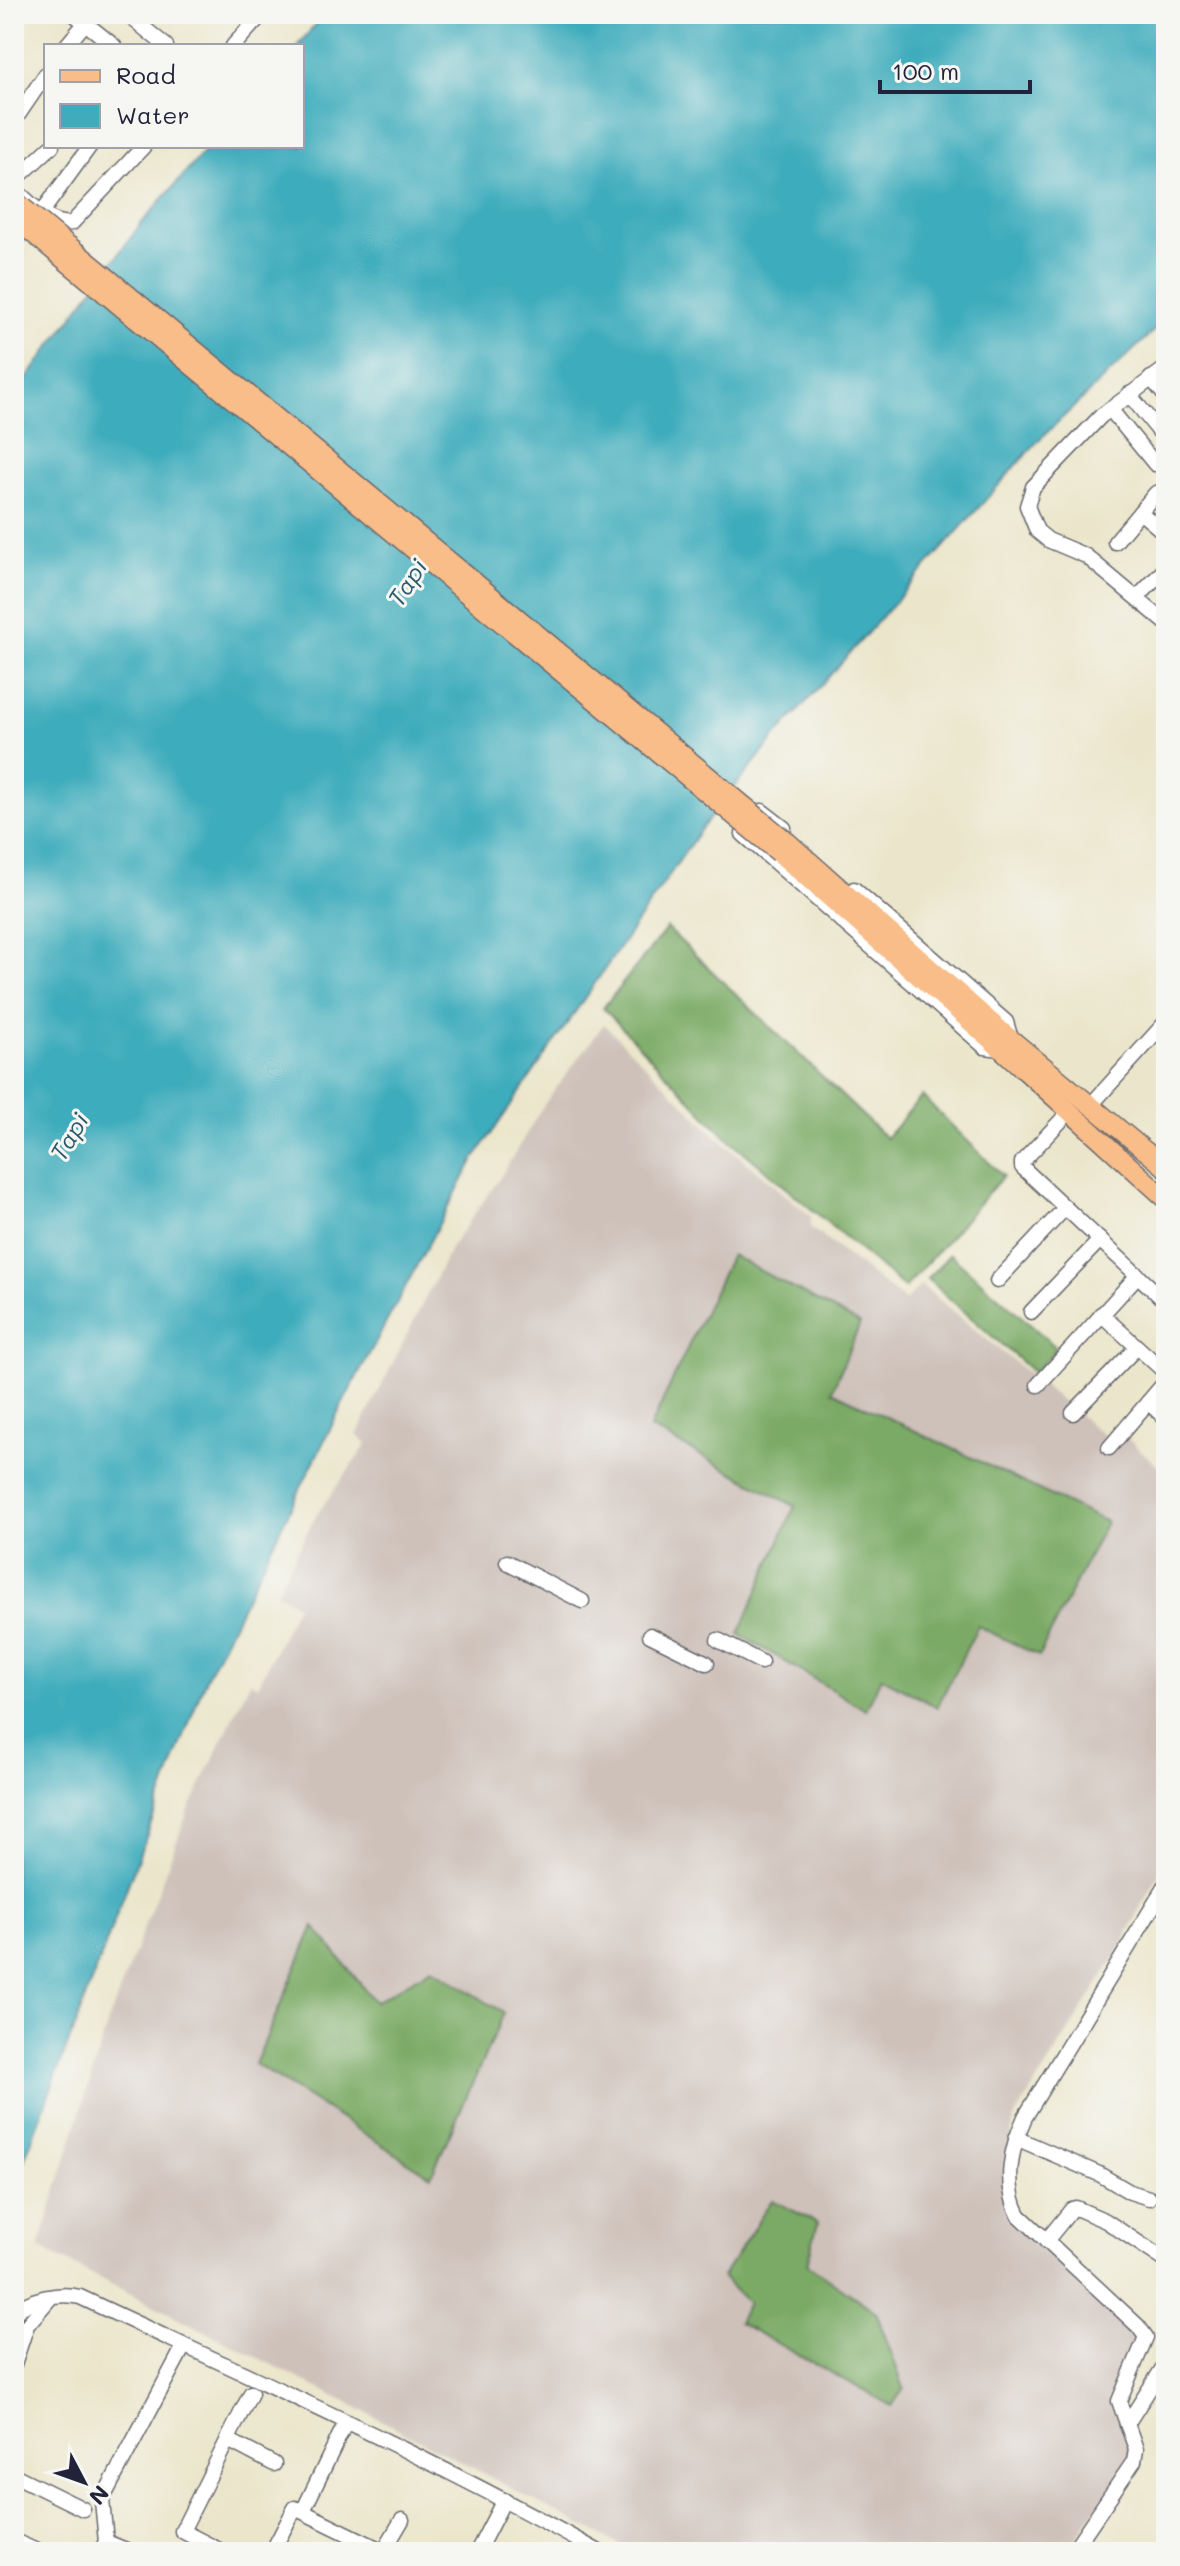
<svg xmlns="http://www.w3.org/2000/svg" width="1180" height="2566" font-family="Mali,sans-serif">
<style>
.industrial{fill:#cec1ba}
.forest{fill:#7aaa65;stroke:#4e6650;stroke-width:2}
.water{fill:#3eacbc;stroke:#30677c;stroke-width:2}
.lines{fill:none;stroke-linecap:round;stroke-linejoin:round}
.minor-casing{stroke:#68676d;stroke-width:17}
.major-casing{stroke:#68676d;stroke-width:21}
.minor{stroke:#fff;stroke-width:14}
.major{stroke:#f8bd89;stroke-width:18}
.major-bridge-casing{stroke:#68676d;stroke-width:21;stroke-linecap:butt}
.major-bridge{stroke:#f8bd89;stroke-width:18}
.labels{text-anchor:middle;stroke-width:6;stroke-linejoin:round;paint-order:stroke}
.water-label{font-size:24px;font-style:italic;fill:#2d596f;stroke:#f6f6f2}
</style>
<rect width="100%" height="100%" fill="#f6f6f2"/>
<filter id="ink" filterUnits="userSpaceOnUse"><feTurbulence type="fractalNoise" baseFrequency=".0125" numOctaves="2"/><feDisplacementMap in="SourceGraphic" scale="16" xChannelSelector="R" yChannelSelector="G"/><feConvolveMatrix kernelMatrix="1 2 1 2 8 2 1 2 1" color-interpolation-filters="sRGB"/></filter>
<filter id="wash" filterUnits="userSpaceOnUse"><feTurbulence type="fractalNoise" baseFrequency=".006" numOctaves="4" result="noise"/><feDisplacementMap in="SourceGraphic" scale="32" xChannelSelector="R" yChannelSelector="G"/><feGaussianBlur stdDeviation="1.8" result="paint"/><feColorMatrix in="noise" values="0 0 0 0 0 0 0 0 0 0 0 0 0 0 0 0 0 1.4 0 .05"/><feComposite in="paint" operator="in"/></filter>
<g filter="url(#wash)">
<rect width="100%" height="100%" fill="#ebe6cb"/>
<path class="industrial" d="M604,1024L718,1138L811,1216L810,1227L905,1301L921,1285L1113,1443L1123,1434L1166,1474V1861L1115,1957L1014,2118L1007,2164L1015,2218L1146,2339L1110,2405L1130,2433V2458L1067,2552H633L362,2410L39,2248L108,2022L188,1812L250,1682L258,1686L297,1605L276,1592L315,1517L367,1444L357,1435L451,1247L500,1178L543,1106Z"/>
<g class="forest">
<path d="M667,928L886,1138L922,1096L1003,1176L905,1288L725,1136L603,1008Z"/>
<path d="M950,1254L1057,1348L1034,1373L927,1279Z"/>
<path d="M731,1255L860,1324L832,1391L1106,1522L1039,1656L978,1626L937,1707L881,1677L866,1710L739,1634L795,1506L650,1428Z"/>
<path d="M314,1926L375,2002L432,1968L504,2013L431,2176L255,2064Z"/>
<path d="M772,2200L818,2223L807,2264L876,2312L904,2388L892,2406L738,2322L748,2303L722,2277Z"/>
</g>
<path class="water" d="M325,14H1166V319L1037,442L776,736L701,829L474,1159L345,1399L206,1678L14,2187V396L140,225L209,146H302V46H297Z"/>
</g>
<g filter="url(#ink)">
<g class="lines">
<g class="minor-casing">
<g id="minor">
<path d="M74,14L114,46"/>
<path d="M127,14L166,46"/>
<path d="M66,46L93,14"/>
<path d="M233,46L262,14"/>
<path d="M14,121L46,74"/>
<path d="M14,181L52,146"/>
<path d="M14,189C30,202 50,227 72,223L144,146"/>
<path d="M42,212L90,146"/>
<path d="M1166,368L1101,416L1033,487L1027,506L1037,531L1048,540L1086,556L1166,623"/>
<path d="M1151,378L1166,397"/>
<path d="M1129,394L1166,440"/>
<path d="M1110,409L1155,464"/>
<path d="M1140,512L1166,534"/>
<path d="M1115,542L1156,493L1166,492"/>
<path d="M1137,598L1166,568"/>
<path d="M784,828L762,811L743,834L985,1047L1001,1049"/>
<path d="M854,889L1006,1022L1011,1039"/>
<path d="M1090,1106L1166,1022"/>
<path d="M1070,1111L1022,1162V1167L1166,1302"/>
<path d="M997,1281L1065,1208"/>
<path d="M1031,1312L1100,1240"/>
<path d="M1101,1314L1166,1373"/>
<path d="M1038,1385L1138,1275"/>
<path d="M1148,1402L1166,1419"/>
<path d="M1073,1413L1137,1347"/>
<path d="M1109,1448L1166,1381"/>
<path d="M507,1562L582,1601"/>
<path d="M650,1635L707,1663"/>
<path d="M718,1640L761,1662"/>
<path d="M1016,2138L1099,2174L1130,2192L1149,2198"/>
<path d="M1046,2241L1072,2209L1076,2208L1106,2221L1166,2261"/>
<path d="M14,2314C28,2298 60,2292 80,2297C255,2379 431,2457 599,2552"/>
<path d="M14,2364L27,2325L51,2297"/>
<path d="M1127,2424L1166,2363"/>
<path d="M228,2440L274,2464"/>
<path d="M14,2475L83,2509"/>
<path d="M303,2511L346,2422"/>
<path d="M14,2541L39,2552"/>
<path d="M106,2542L102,2500L184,2346"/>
<path d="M100,2552L106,2542L131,2552"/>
<path d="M223,2552L182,2531L251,2393"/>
<path d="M272,2552L295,2508L383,2551"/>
<path d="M383,2552L402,2520"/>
<path d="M477,2552L504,2500"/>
<path d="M1072,2552L1134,2461L1136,2449L1119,2401L1146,2337L1138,2326L1019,2215C1003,2184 1011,2147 1025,2117L1166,1885"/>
</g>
</g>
<g class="major-casing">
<g id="major">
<path d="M789,843L1000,1030L1166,1168"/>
<path d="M779,853L1001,1049L1166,1199"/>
</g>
</g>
<use href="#minor" class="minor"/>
<use href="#major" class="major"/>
<g class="major-bridge-casing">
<g id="major-bridge">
<path d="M14,200L789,843"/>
<path d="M14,218L779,853"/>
</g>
</g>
<use href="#major-bridge" class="major-bridge"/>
</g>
</g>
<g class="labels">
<g class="water-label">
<text transform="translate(408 583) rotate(-57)" y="8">Tapi</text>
<text transform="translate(70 1137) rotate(-59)" y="8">Tapi</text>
</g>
</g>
<rect width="1180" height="2566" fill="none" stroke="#f6f6f2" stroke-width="48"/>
<rect x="44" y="44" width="260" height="104" fill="#f6f6f2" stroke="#a1a1a9" stroke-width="2"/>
<rect x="60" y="70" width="40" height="12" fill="#f8bd89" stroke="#a1a1a9" stroke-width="2"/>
<text x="116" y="84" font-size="24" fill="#22223b">Road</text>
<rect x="60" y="104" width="40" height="24" fill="#3eacbc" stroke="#a1a1a9" stroke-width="2"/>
<text x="116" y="124" font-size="24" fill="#22223b">Water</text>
<g transform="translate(84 2482) rotate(131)" stroke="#f6f6f2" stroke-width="6" paint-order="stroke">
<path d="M0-6L14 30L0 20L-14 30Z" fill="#22223b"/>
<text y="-12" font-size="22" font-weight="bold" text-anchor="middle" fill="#22223b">N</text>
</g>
<path d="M880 80v12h150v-12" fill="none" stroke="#22223b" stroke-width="4"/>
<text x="892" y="80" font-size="24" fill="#22223b" stroke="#f6f6f2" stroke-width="6" paint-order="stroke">100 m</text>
</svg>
